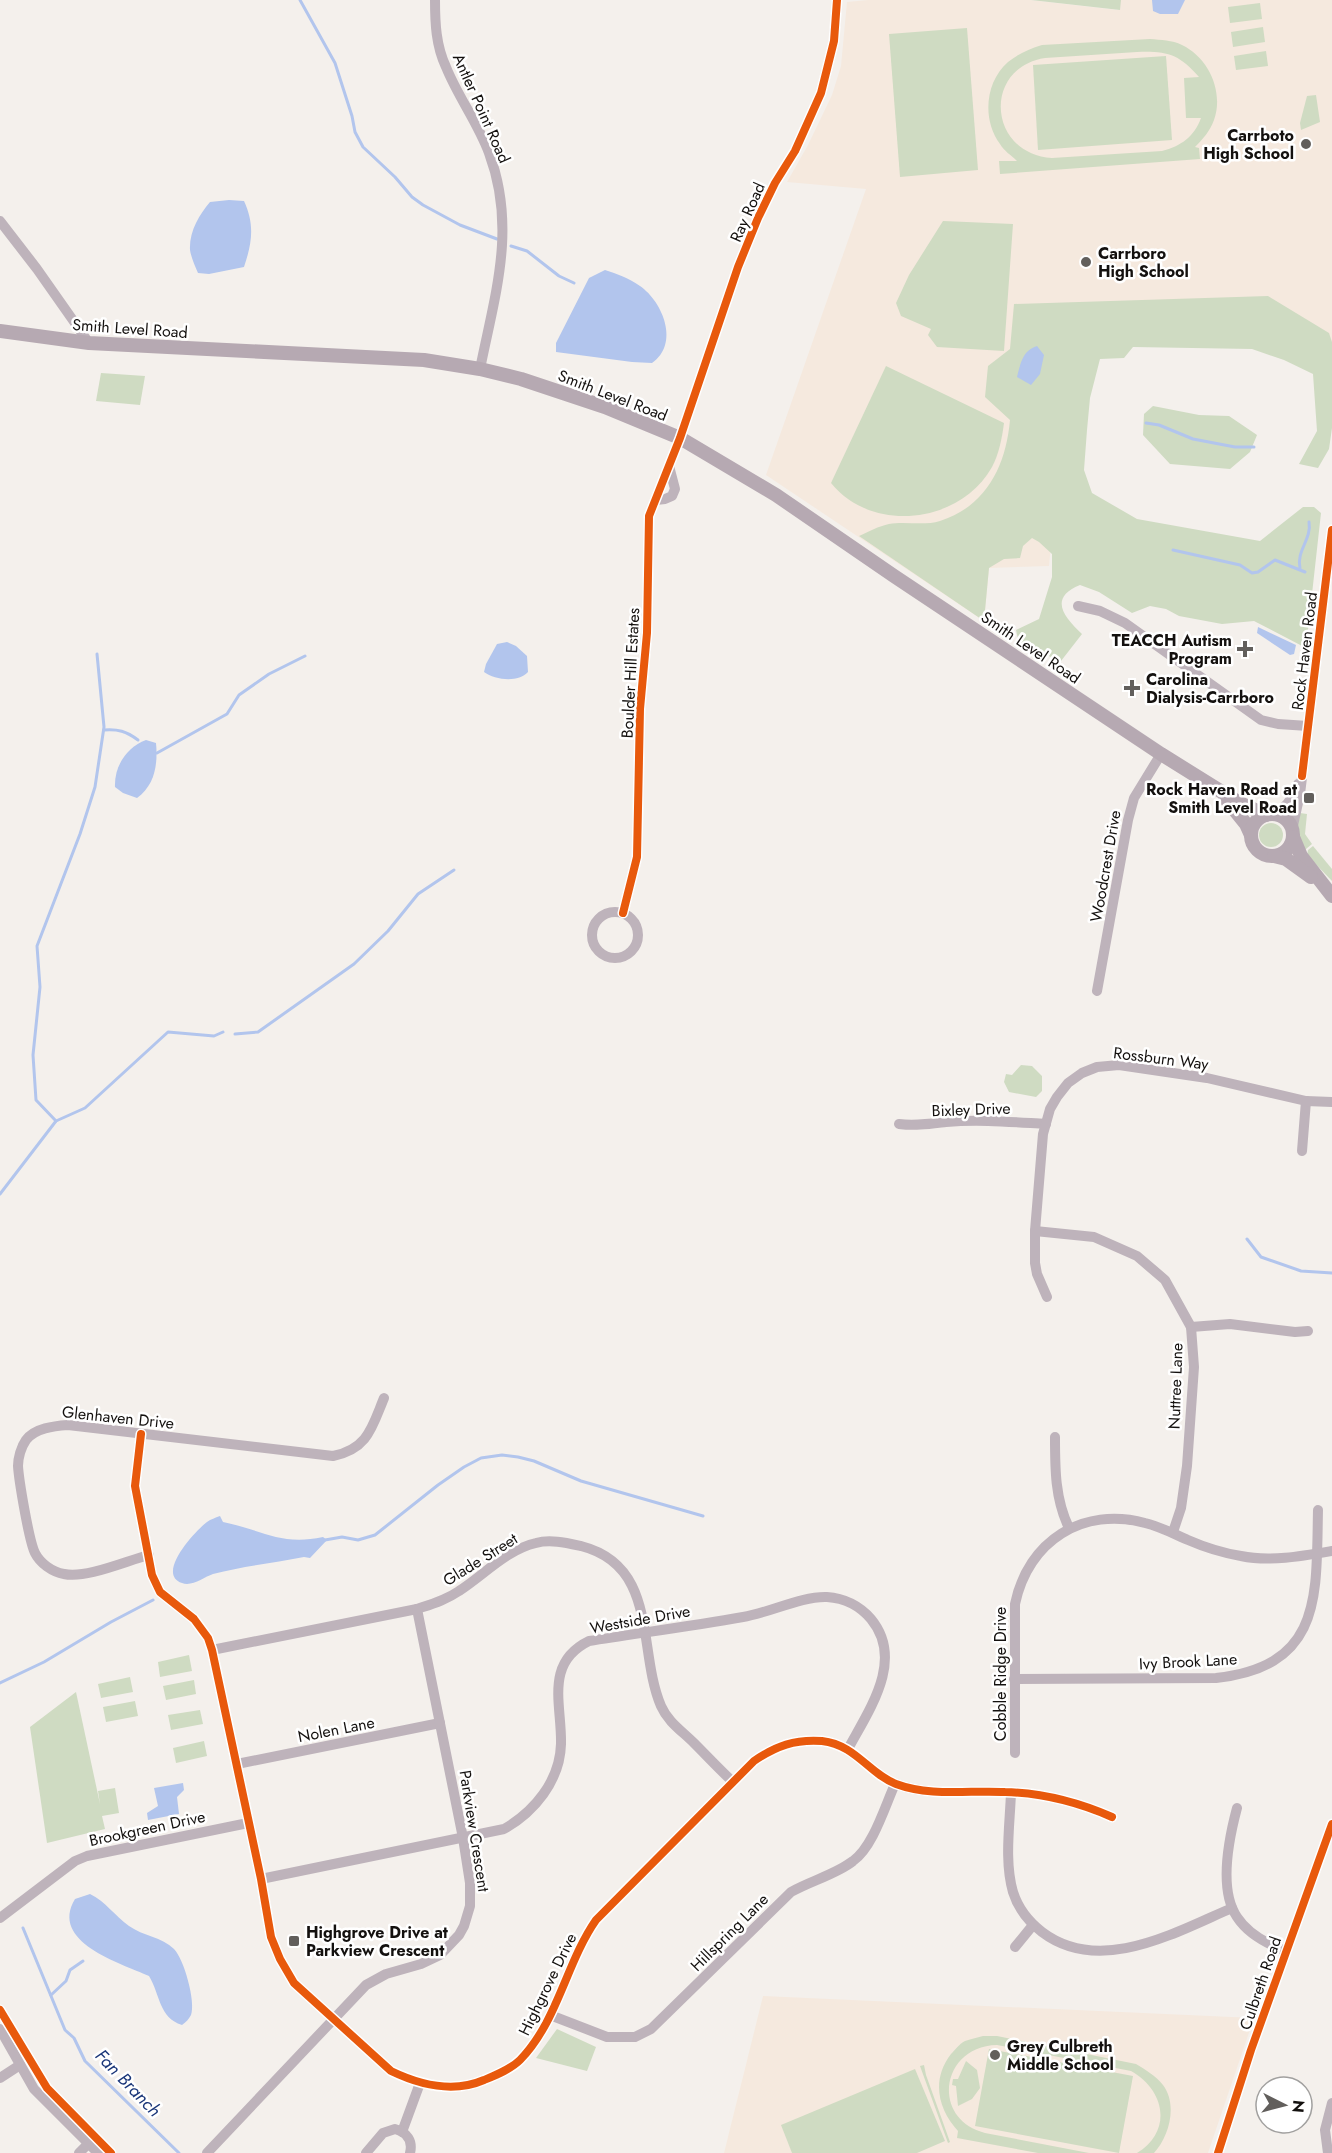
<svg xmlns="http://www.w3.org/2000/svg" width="1332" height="2153" font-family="Jost,sans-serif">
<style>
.education{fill:#f5e9de}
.green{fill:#cfdbc2;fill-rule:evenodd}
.water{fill:#b2c5ed}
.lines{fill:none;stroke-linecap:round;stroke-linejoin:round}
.stream{stroke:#b2c5ed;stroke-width:3}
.minor{stroke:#beb3bb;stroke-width:10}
.major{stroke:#b6a9b2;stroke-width:14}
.cycleway-casing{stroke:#fff;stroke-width:11}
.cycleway{stroke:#e8590c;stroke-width:8}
.poi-dot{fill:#625f5c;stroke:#fff;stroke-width:2}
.labels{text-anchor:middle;stroke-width:5;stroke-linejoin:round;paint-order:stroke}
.street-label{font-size:16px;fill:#14110f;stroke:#fff}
.poi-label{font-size:16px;font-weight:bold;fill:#14110f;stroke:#fff;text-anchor:start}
.water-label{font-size:18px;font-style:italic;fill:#1a3679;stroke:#fff}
</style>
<rect width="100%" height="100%" fill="#f4f0ec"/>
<g class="education">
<path d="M868,0H1030L1118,10L1120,0H1332V342L1071,335L1049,566L989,568L984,621L766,475L866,189L787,182L808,145L832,95L841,66L847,2Z"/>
<path d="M763,1996L1254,2018L1208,2153H724Z"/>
</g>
<g class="green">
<path d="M1031,0H1121L1120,10Z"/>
<path d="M1260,3L1262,19L1230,23L1228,7Z"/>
<path d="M1263,27L1265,42L1233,47L1231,32Z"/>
<path d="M967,28L978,170L900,177L889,34Z"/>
<path d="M1150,39C1161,40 1172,40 1182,45C1209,58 1224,92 1214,120C1210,131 1203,139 1195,147L1199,148L1200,159L1000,174L999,161H1017C1011,155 1004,151 1000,144C982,120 985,82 1008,62C1018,54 1029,49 1042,45ZM1137,52C1167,51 1179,54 1199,77L1184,78L1186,118H1201C1194,137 1181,146 1162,151L1052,158C988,154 982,68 1045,58Z"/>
<path d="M1266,51L1268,66L1236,70L1234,56Z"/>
<path d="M1166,56L1172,140L1038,150L1033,65Z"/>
<path d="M1316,95L1320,122L1301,130L1300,123L1307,96Z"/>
<path d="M943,221L1013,224L1004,351L937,347L928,335L931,329L901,316L896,303L909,275Z"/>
<path d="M1268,296L1329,333L1332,342V428L1329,449L1318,468L1299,464L1317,431L1313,374L1284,360L1252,349L1133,347L1124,358L1100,359L1090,398L1087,430L1084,470L1092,493L1137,519L1260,541L1303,507H1314L1321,513L1306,648L1254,621L1222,624L1179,616L1166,609L1150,606L1132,613L1099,592L1080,585C1048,598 1064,617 1082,634L1061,661L1019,644L1016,630L1039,619L1052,577V554L1039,542L1032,538L1023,546L1020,558L1004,559L989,568L984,621L859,536C868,532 879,526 889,524C905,521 924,526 940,521C987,506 1006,465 1010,420L985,397L988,366L1010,349L1014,304Z"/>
<path d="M886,366L1004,423C1002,438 999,454 992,467C960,524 872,534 831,483Z"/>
<path d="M101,373L145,376L140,405L96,401Z"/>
<path d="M1153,406L1199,415L1229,416L1257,435L1250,452L1230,469L1170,464L1143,435L1144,414Z"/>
<path d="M1300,813L1307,814L1305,834L1312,844L1306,849H1302C1296,836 1296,827 1300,813Z"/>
<circle cx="1271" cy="835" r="12"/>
<path d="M1313,846L1332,869V881L1307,855L1308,850Z"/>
<path d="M1021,1065L1032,1066L1042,1076V1091L1036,1097L1009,1092L1004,1082L1006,1074L1012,1075Z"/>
<path d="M189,1655L192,1671L160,1677L158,1662Z"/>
<path d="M130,1677L133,1692L101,1698L98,1684Z"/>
<path d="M194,1680L196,1694L166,1700L163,1686Z"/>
<path d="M76,1692L100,1804L98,1791L115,1788L119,1813L102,1816L105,1829L47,1843L30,1727Z"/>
<path d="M135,1701L138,1716L106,1722L103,1707Z"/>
<path d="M200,1710L203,1724L171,1730L168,1715Z"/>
<path d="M204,1741L207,1756L176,1763L173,1748Z"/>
<path d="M557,2029L596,2047L587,2071L536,2058Z"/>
<path d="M983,2036H997L1136,2064C1146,2070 1156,2076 1163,2085C1178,2105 1169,2137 1154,2153H1137C1173,2131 1165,2090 1131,2071L997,2045C941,2046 930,2119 985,2133L1089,2153H1038L957,2138L958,2131C938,2109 931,2080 951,2054C955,2050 959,2044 965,2041C970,2039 977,2038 983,2036Z"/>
<path d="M989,2049L1133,2076L1119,2153L975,2126Z"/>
<path d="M966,2061L977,2070L980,2088L972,2099L958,2106L956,2086L952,2085L953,2079H958Z"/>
<path d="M924,2065L926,2075L950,2142L948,2143L920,2066Z"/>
<path d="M915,2069L945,2141L917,2153H792L781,2125Z"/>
</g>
<g class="water">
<path d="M1152,0H1185L1178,14H1160L1153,11Z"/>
<path d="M229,200L244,201C255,225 252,243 244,267L209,274L198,273C195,266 191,257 190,250C189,232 199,215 210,202Z"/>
<path d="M605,270C617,274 629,278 640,286C663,302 680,344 652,363L632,362L556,352V343L589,278Z"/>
<path d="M1037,346L1044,355L1040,374L1031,385L1017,377C1021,363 1022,351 1037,346Z"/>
<path d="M1258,627L1296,645L1294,654L1290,655L1257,633Z"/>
<path d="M507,642L516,646L527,656L528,672C518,683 495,680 484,672L486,664L497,644Z"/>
<path d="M146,740L156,743C158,764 155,785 137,798L123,793L115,787C114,766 127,747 146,740Z"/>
<path d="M220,1516L223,1522C263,1530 280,1546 323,1537L327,1540L310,1558L304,1557C274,1563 243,1566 213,1574C204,1577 192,1587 182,1583C155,1574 196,1530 207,1522C211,1519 215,1518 220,1516Z"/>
<path d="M183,1783L184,1790L177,1797L179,1814L148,1820L147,1813L158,1806L154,1788Z"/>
<path d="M90,1894C105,1901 115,1916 129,1926C143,1936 162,1937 174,1949C184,1959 196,2002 191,2015C189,2019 186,2022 182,2025C159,2018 160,1994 149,1976C120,1963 49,1942 75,1899Z"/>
</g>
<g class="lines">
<g class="stream">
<path d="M300,0L335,63L352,116L355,132L363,147L395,177L412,197L423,205L460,225L497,239"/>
<path d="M511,246L527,251L559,276L574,283"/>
<path d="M1146,423L1159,425L1193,439L1235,447H1254"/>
<path d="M1173,550L1240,565L1252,573L1258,572L1275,560L1305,572"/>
<path d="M1300,568C1296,551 1312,539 1309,522"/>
<path d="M104,730C118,729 126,731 138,740"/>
<path d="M157,753L227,714L239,695L269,674L305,656"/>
<path d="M235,1034L258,1032L354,964L388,931L418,894L454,870"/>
<path d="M56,1121L36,1100L33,1055L40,987L37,946L80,834L95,787L104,727L97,654"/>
<path d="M0,1194L56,1121L85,1108L168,1032L214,1036L223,1032"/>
<path d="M1247,1239L1261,1257L1301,1271L1332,1273"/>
<path d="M325,1540L342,1537L358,1540L375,1535L438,1485L464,1467L481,1458L502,1455L518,1457L534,1461L581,1481L703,1516"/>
<path d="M0,1683L44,1662L111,1622L153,1600"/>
<path d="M23,1928L65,2030L74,2038L85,2061L179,2153"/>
<path d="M51,1995L66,1981L70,1970L83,1961"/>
</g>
<g class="minor">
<path d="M435,0C435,23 436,46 446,67C458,97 478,123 489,153C517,228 495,294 480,369"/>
<path d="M0,221L37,269L89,343"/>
<path d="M656,500L665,499L672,496L675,489L669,466"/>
<path d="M1078,606L1100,611L1125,623L1261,720L1278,724L1308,726"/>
<path d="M1272,814C1288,808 1291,799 1298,784"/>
<path d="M1292,830L1300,794L1332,530"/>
<circle cx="615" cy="935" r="23"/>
<path d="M623,913L637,857L640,709L647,633L649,516L680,438L738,267L758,218L775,183L795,151L821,93L834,41L837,0"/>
<path d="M1097,991L1128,820L1134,798L1161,754"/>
<path d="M899,1124C916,1126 929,1124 946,1122C979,1119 1012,1122 1046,1124"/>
<path d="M1302,1151L1306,1101"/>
<path d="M1035,1231L1094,1237L1137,1256L1165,1280L1191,1327L1194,1367L1187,1466L1181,1508L1173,1532"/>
<path d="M1047,1297L1037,1274L1035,1263V1231L1043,1134L1050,1109L1057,1097L1068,1083L1082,1073L1097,1067L1119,1065L1207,1078L1306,1101L1332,1102"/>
<path d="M1191,1327L1230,1324L1295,1332L1308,1331"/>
<path d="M141,1434L135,1486L152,1575L160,1592L194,1619L208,1638L212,1650L261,1879L271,1937L280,1959L294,1983L391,2071C420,2085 454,2093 484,2080C496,2075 511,2069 520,2060C558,2021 566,1963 596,1920L754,1761C776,1746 795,1739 822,1741C856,1745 868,1773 896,1784C931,1797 969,1790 1005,1792C1043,1793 1078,1802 1112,1817"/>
<path d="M1055,1437C1055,1469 1055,1499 1069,1528"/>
<path d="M149,1555C126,1561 86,1579 64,1574C52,1572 40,1563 35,1553C29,1541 19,1481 18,1466C18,1458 21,1447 26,1440C35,1428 54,1426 68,1425L333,1456C368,1449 372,1427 384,1398"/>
<path d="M212,1650L417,1609C432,1604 446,1600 459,1591C484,1575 506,1550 536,1543C550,1539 567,1543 581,1546C659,1566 637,1650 661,1706C668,1722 682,1731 694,1743C707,1756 719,1769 733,1782"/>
<path d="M1014,1679L1216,1678C1323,1666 1316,1596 1318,1510"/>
<path d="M1015,1753V1604C1028,1541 1083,1506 1145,1523C1161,1527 1174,1534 1188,1540C1204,1547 1223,1553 1241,1556C1270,1562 1303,1556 1332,1551"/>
<path d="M237,1764L440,1723"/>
<path d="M1011,1792C1010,1824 1004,1861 1013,1892C1018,1908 1029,1922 1042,1932C1100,1976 1176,1932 1232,1908"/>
<path d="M1237,1808C1229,1838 1218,1889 1237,1917C1248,1934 1267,1944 1286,1951"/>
<path d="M261,1879L504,1829C534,1812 560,1781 561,1744C562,1705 544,1663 589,1641C640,1633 692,1626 743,1617C769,1613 801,1596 827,1597C844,1598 860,1606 871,1619C905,1660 869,1710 848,1749"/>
<path d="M0,1918L75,1861L87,1856L248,1823"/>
<path d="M1015,1947L1033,1925"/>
<path d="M550,2015L607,2037H635L651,2029L791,1892C810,1881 837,1874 853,1861C873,1847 885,1806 895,1784"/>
<path d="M0,2029L34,2089L98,2153"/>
<path d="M0,2078L20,2065"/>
<path d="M402,2132L420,2083"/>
<path d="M79,2153L88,2144"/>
<path d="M207,2153L366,1985L386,1974L421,1964L440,1955L459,1935L464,1926L470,1906V1883L463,1838L417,1609"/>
<path d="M366,2153L383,2133L395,2129C407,2132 413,2141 410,2153"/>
<path d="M1218,2153L1251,2050L1332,1824"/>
<path d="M1328,2153L1325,2130L1332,2103"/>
</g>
<g class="major">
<path d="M0,331L89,343L424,360L480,369L521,379L605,407L680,438L776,495L894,576L1161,754L1238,802L1266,815"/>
<path d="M1225,798L1246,824L1251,835"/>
<circle cx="1272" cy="835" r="21"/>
<path d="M1293,837L1301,856L1332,896"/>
<path d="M1274,856L1286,859L1311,877"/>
</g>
<g class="cycleway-casing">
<g id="cycleway">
<path d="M1302,776L1332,530"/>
<path d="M623,913L637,857L640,709L647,633L649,516L680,438L738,267L758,218L775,183L795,151L821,93L834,41L837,0"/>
<path d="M141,1434L135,1486L152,1575L160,1592L194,1619L208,1638L212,1650L261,1879L271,1937L280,1959L294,1983L391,2071C420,2085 454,2093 484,2080C496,2075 511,2069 520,2060C558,2021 566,1963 596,1920L754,1761C776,1746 795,1739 822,1741C856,1745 868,1773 896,1784C931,1797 969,1790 1005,1792C1043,1793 1078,1802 1112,1817"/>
<path d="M0,2010L47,2088L111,2153"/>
<path d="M1218,2153L1251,2050L1332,1824"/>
</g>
</g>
<use href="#cycleway" class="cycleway"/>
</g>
<g class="poi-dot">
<circle cx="1306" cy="144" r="6"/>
<circle cx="1086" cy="262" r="6"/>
<path d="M1242 640h6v6h6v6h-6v6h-6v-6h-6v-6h6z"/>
<path d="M1129 679h6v6h6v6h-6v6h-6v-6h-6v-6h6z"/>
<rect x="1303" y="792" width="12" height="12" rx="3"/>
<rect x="288" y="1935" width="12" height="12" rx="3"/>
<circle cx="995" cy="2055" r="6"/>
</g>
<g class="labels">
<g class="street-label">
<text transform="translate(482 108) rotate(66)" y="6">Antler Point Road</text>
<text transform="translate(747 212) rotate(-66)" y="6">Ray Road</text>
<text transform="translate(130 328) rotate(4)" y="6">Smith Level Road</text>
<text transform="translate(613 395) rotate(21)" y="6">Smith Level Road</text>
<text transform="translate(1031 647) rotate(34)" y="6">Smith Level Road</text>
<text transform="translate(1304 651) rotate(-83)" y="6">Rock Haven Road</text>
<text transform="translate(630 673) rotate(-87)" y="6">Boulder Hill Estates</text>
<text transform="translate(1105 866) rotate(-80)" y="6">Woodcrest Drive</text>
<text transform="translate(1161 1058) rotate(7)" y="6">Rossburn Way</text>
<text transform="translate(971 1109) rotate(-2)" y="6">Bixley Drive</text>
<text transform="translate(1175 1386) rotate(-88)" y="6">Nuttree Lane</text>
<text transform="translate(118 1417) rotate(6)" y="6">Glenhaven Drive</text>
<text transform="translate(480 1559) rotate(-32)" y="6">Glade Street</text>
<text transform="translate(640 1619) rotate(-10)" y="6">Westside Drive</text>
<text transform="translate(1188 1661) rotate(-3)" y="6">Ivy Brook Lane</text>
<text transform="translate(1000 1674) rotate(-90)" y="6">Cobble Ridge Drive</text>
<text transform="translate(336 1729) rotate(-11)" y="6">Nolen Lane</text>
<text transform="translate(147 1828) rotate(-12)" y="6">Brookgreen Drive</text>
<text transform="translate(475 1831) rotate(81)" y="6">Parkview Crescent</text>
<text transform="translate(729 1932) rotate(-45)" y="6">Hillspring Lane</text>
<text transform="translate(1260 1983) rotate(-71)" y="6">Culbreth Road</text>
<text transform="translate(547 1984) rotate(-64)" y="6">Highgrove Drive</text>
</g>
<g class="poi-label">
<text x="1294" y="141" text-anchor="end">Carrboto<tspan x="1294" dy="18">High School</tspan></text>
<text x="1098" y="259">Carrboro<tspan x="1098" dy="18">High School</tspan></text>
<text x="1232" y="646" text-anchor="end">TEACCH Autism<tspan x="1232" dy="18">Program</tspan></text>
<text x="1146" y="685">Carolina<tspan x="1146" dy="18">Dialysis-Carrboro</tspan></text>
<text x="1297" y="795" text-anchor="end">Rock Haven Road at<tspan x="1297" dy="18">Smith Level Road</tspan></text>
<text x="306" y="1938">Highgrove Drive at<tspan x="306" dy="18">Parkview Crescent</tspan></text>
<text x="1007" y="2052">Grey Culbreth<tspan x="1007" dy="18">Middle School</tspan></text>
</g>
<g class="water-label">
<text transform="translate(128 2083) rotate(46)" y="6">Fan Branch</text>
</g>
</g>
<g transform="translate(1284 2105) rotate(96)"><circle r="28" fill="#ffffff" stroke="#a1a09f" stroke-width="1.5"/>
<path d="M0-4.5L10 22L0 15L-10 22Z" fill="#625f5c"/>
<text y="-9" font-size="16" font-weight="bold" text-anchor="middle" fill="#14110f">N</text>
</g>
</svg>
